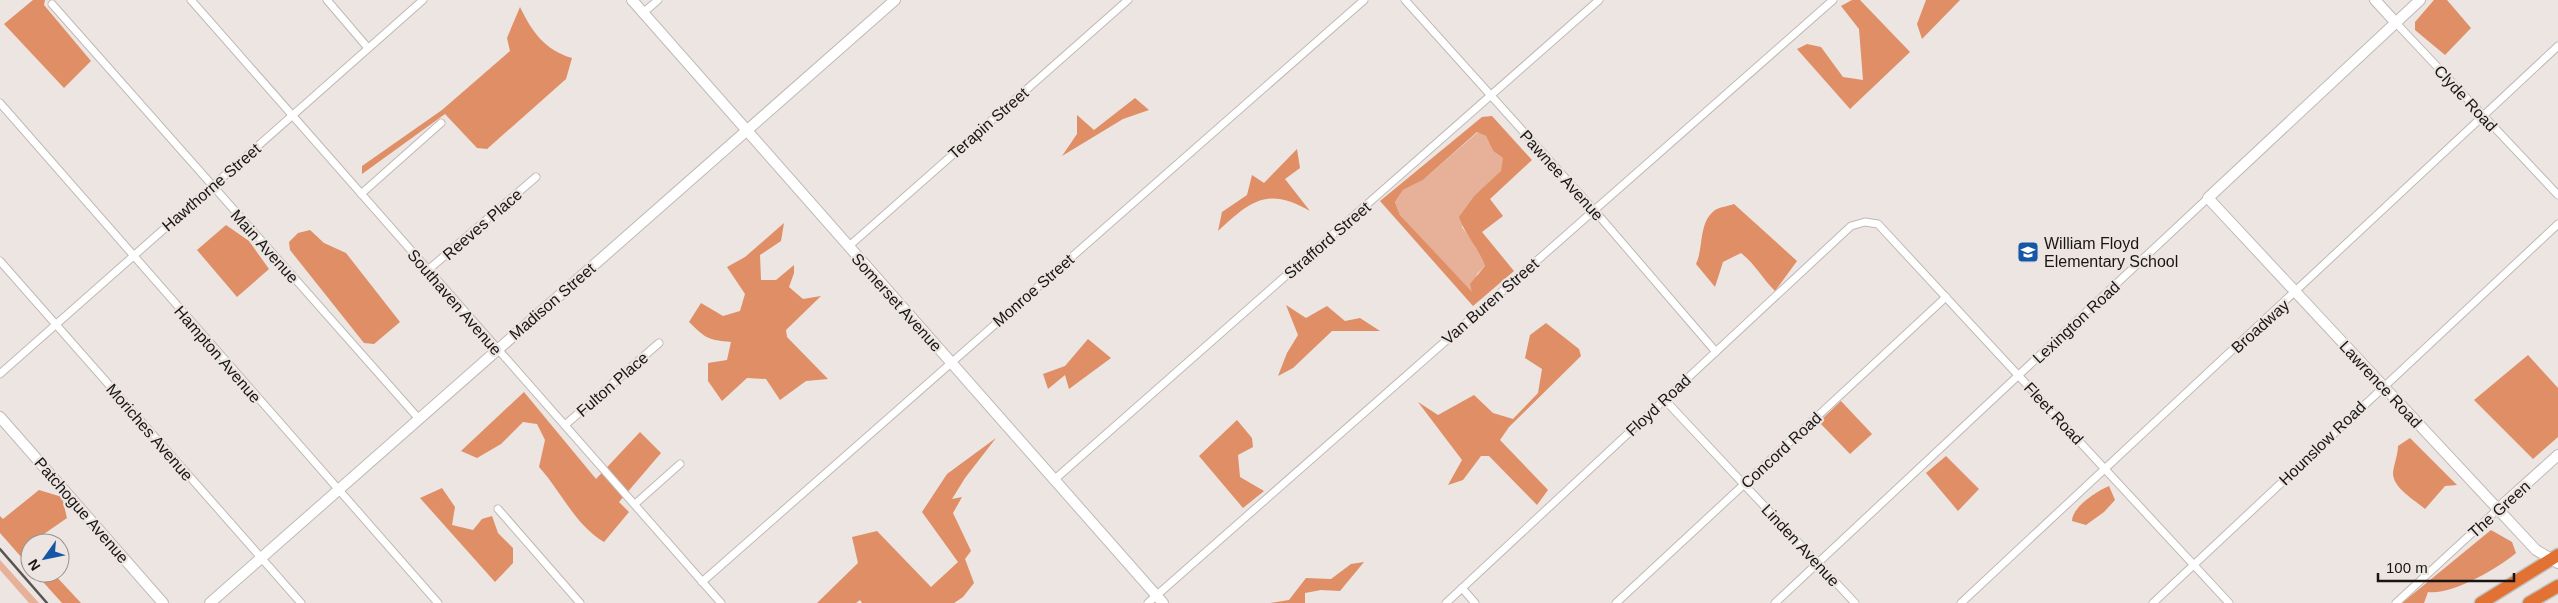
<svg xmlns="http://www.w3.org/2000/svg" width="2558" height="603" font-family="Helvetica,sans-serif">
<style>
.green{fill:#e6b198}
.forest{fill:#df8e65;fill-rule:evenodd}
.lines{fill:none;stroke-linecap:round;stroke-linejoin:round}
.street-casing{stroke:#bfb9b6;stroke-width:9}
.secondary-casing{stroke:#bfb9b6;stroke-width:12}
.highway-casing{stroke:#c3c2c2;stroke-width:15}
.street{stroke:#fff;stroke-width:7}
.secondary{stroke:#fff;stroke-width:10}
.highway{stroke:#e17234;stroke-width:12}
.rail{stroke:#585452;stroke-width:2.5}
.labels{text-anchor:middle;stroke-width:4.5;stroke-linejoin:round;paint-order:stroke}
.street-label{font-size:16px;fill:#181614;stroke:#ece5e2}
.poi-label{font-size:16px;fill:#181614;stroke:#ece5e2;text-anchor:start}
</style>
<rect width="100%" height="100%" fill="#ece5e2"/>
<g class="green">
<path d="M1478,132L1486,136L1493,151L1503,158L1502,171L1475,195L1462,227L1480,252L1485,266L1477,274L1472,293L1400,215L1395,202L1403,190L1423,180Z"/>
<path d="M0,560L39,603H29L0,570Z"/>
</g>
<g class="forest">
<path d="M33,0H45L44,5L91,61L64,88L4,24Z"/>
<path d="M1852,0H1860L1910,52L1850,109L1797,49L1807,44L1821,47L1843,77L1863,80L1859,29L1841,6Z"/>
<path d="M1926,0H1960L1922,39L1917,24Z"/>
<path d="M2434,0H2447L2471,28L2445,55L2415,30V22Z"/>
<path d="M520,7C532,32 545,50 572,58L566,79L487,149L477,148L445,114L362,174V166L442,110L510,51L507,38Z"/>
<path d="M1135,98L1149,110L1123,119L1062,156L1077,134V115L1094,130Z"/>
<path d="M1492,116L1532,160L1490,199L1503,216L1482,232L1514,271L1473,306L1380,201L1482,117ZM1477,132L1486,136L1493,151L1503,158L1501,171L1475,195L1459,217C1465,235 1479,248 1485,266L1470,284L1472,292L1400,215L1395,202L1403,190L1423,180Z"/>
<path d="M1297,149L1300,168L1285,179L1310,211C1268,186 1250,201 1218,231L1222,212L1247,195L1252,175L1264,183Z"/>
<path d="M1734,204L1797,261L1775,291C1762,278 1755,264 1741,253L1723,262L1715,287L1696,264C1704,247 1698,223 1715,210C1720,207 1729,206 1734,204Z"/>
<path d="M784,223L781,241L760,255L761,280H776L794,265V273L789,287L803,299L821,296L786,330L787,337L828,379L806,381L780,400L766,379L747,378L722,401L708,381V363L727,360L731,342C708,340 705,338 689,322L701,303L723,316L740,311L745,294L727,267L745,257Z"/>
<path d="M226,225L249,241L269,269L237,297L197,250Z"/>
<path d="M310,230L324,243L346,253L400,322L374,344L364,343L290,250L289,242L298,233Z"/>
<path d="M1286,305L1306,318L1327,306L1345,321L1360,318L1380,331H1332L1293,368L1278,376L1287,353L1298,335Z"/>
<path d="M1546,323L1579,349L1581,356L1509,427L1500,440L1548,490L1537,505L1489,456H1481L1463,480L1448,485L1462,460L1418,402L1438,415L1474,395L1493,413L1513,419L1538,393L1542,369L1525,358L1530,335Z"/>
<path d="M1088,339L1111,358L1069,389L1065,375L1048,389L1043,374L1065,366Z"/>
<path d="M2528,355L2558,388V437L2533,459L2474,400Z"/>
<path d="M524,392L596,479L640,432L661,453L619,502L629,512L604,542C575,525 561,491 539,467L545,440L537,424L523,422L501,444L477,458L461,451Z"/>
<path d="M1841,401L1872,434L1850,454L1819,422Z"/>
<path d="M1237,420L1252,438L1253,447L1238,455L1240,477L1264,491L1243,508L1199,456Z"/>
<path d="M996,438L965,478L952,499L962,497L953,513L971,551L965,559L974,583L963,597L954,603H862L860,600L856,603H817L858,563L852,537L877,531L931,587L958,562L922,512L947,474Z"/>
<path d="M2410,438L2457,485L2445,486L2425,509C2415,500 2394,489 2393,474C2393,467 2398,455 2398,446Z"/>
<path d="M1946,456L1979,489L1958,511L1926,473Z"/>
<path d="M2109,486L2115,500L2104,512L2086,525L2072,521C2072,507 2097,491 2109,486Z"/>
<path d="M442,488L455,507L452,525L473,530L482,519L492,516L498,533L513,548V563L495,582L420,498Z"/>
<path d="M39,490L62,497L67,518L28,545L30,548V567L0,533V516L3,519Z"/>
<path d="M2491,530L2512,542L2516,553C2497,569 2452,595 2428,592L2424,603H2402Z"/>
<path d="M1364,562L1340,591L1321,590L1305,593V603H1270L1289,600L1306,578L1331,579L1351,564Z"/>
<path d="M35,573H53L81,603H62Z"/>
</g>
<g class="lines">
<g class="street-casing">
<g id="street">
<path d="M191,0L721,603"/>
<path d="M327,0L368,48"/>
<path d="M1405,0L1594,210L1716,352"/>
<path d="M52,4L419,419"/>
<path d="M643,13L658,0"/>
<path d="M2396,23L2558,195"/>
<path d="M0,103L438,603"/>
<path d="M361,194L441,123"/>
<path d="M848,247L1128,0"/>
<path d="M0,261L301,603"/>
<path d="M428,270L536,177"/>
<path d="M0,374L423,0"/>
<path d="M1664,399L1855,603"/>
<path d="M565,425L659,343"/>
<path d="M1054,480L1599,0"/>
<path d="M635,504L680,464"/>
<path d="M498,509L580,603"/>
<path d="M702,582L1364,0"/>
<path d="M1462,588L1475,603"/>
<path d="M1148,603L1833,0"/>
<path d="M1446,603L1851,226L1865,222L1878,224L2229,603"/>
<path d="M1616,603L1946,297"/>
<path d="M1775,603L2208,198"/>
<path d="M1961,603L2558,46"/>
<path d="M2153,603L2558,224"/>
<path d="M2396,603L2498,509"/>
</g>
</g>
<g class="secondary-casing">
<g id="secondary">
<path d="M632,0L1163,603"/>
<path d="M2375,0L2396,23"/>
<path d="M2420,0L2208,198L2536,550L2558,563"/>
<path d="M0,417L163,603"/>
<path d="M2498,509L2558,455"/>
<path d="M210,603L895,0"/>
</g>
</g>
<g class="highway-casing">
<g id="highway">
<path d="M2481,603L2558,555"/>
<path d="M2529,603L2558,586"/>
</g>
</g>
<use href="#street" class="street"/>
<use href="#secondary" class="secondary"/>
<use href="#highway" class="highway"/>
<path class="rail" d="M0,549L47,603"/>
</g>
<defs>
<g id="school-square" transform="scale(1.125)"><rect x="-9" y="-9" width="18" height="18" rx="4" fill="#1656a7" stroke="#ece5e2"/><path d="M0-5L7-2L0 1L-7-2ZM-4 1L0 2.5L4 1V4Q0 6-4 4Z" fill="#fff"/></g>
</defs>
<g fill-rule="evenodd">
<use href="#school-square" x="2028" y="252"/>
</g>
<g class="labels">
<g class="street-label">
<text transform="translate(2466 98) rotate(47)" y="6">Clyde Road</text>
<text transform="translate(988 123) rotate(-41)" y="6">Terapin Street</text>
<text transform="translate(1562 175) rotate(48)" y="6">Pawnee Avenue</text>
<text transform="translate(211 187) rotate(-41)" y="6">Hawthorne Street</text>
<text transform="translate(482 224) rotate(-41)" y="6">Reeves Place</text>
<text transform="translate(1327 240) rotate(-41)" y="6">Strafford Street</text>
<text transform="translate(265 246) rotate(48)" y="6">Main Avenue</text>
<text transform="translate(1033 290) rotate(-41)" y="6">Monroe Street</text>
<text transform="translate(552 301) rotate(-41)" y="6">Madison Street</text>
<text transform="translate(1490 301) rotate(-41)" y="6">Van Buren Street</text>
<text transform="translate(455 302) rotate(49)" y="6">Southaven Avenue</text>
<text transform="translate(897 302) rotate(48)" y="6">Somerset Avenue</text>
<text transform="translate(2076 322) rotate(-43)" y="6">Lexington Road</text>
<text transform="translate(2260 326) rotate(-42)" y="6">Broadway</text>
<text transform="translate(218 354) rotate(49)" y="6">Hampton Avenue</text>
<text transform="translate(612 384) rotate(-41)" y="6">Fulton Place</text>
<text transform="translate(2381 384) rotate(47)" y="6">Lawrence Road</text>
<text transform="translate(1658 405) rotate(-43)" y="6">Floyd Road</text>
<text transform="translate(2054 413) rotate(47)" y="6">Fleet Road</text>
<text transform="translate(150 432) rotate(49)" y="6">Moriches Avenue</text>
<text transform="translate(2322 443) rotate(-44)" y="6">Hounslow Road</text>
<text transform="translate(1781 450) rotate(-43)" y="6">Concord Road</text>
<text transform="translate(2499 509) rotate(-42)" y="6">The Green</text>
<text transform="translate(82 510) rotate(49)" y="6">Patchogue Avenue</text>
<text transform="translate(1801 545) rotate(47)" y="6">Linden Avenue</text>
</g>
<g class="poi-label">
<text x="2044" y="249">William Floyd<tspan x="2044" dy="18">Elementary School</tspan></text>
</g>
</g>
<g transform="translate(45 558) rotate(237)"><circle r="24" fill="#ece5e2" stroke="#979290"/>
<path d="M0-4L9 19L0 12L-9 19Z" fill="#1656a7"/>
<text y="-8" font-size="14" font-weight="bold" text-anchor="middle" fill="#181614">N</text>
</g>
<path d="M2378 573v8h136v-8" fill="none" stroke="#181614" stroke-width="2.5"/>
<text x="2386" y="573" font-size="15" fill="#181614" stroke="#ece5e2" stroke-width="4" paint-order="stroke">100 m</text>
</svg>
